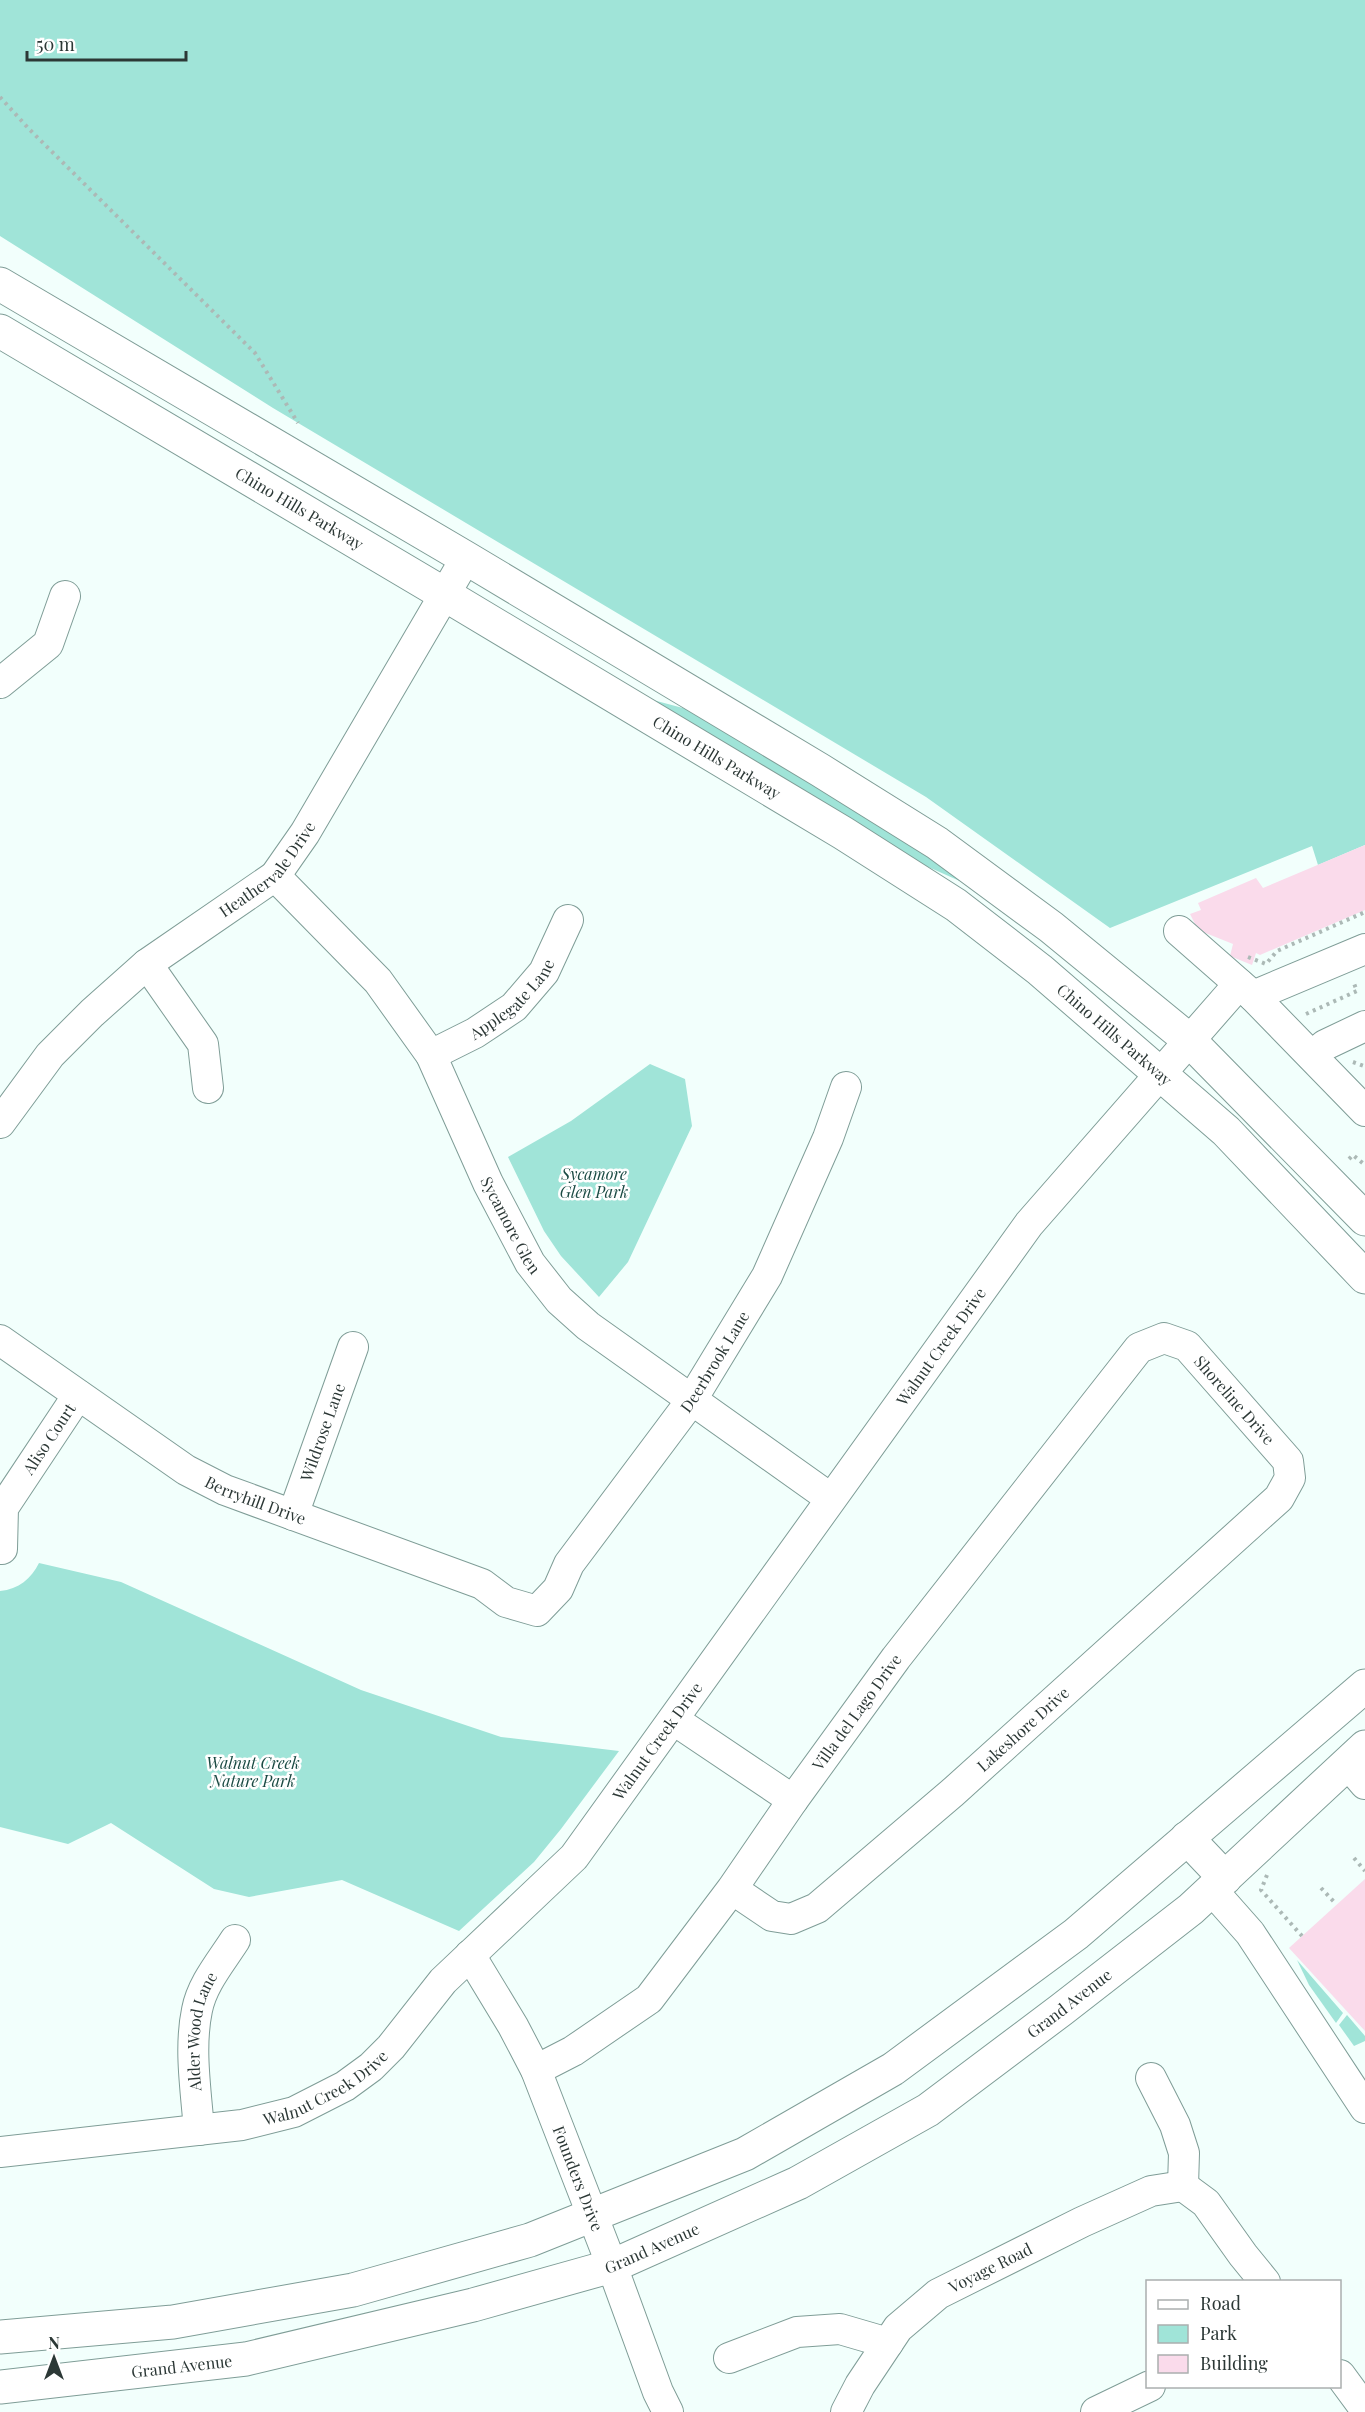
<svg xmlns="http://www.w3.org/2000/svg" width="1365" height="2412" font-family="'Playfair Display',serif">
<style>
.green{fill:#a0e4d8}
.building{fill:#fadbeb}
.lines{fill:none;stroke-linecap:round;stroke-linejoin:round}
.minor-casing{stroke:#7f9d97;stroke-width:32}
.major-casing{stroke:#7f9d97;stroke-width:35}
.path{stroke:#acb9b6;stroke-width:4;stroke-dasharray:3 4.5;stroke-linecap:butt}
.minor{stroke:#fff;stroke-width:30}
.major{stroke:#fff;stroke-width:33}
.labels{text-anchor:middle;stroke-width:5;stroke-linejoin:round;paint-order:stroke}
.street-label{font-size:16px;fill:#2c3836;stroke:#fff}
.park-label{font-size:16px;font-style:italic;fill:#1a4a43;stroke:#fff}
</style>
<rect width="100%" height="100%" fill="#f2fffc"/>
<g class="green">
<path d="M0,0H1365V845L1318,865L1312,846L1110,928L926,797L273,408L0,236Z"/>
<path d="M653,700L694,711L887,826L962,882L917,862Z"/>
<path d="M650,1064L685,1079L692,1126L628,1262L599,1297L561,1256L544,1231L508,1157L571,1121Z"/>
<path d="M39,1563L121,1582L361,1690L501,1737L619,1751L561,1829L534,1862L459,1931L342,1880L249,1897L214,1889L111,1823L68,1844L0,1827V1591C19,1589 31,1579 39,1563Z"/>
<path d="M1297,1960L1343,2013L1336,2023L1309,1985Z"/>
<path d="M1347,2015L1365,2036V2041L1354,2046L1339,2025Z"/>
</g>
<g class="building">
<path d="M1365,845V910L1260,955L1256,953L1252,965L1230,956L1233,944L1198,930L1190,914L1201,910L1198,903L1256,878L1263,888Z"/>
<path d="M1365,1879V2031L1289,1948Z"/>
</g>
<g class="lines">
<g class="minor-casing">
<g id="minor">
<path d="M0,683L48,644L65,596"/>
<path id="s1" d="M275,876L378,981L431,1055L488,1183L530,1263L559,1300L588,1326L830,1498"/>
<path d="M1179,931L1253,996L1365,1111"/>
<path d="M147,964L203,1044L208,1088"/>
<path d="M1253,996L1365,949"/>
<path id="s2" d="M431,1055L475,1033L514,1007L544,972L568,920"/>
<path d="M1312,1056L1325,1045L1365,1026"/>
<path id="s3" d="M0,1123L50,1055L92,1013L147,964L275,876L305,833L466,558"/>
<path id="s4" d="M0,1340L186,1470L225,1490L482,1584L506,1602L537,1611L558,1589L569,1564L691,1401L767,1276L828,1138L846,1087"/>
<path id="s5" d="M293,1515L353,1347"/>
<path id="s6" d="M2,1549L3,1508L78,1395"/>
<path d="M674,1720L793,1800"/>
<path d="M1347,1763L1365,1784"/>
<path d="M1212,1890L1250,1933L1365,2108"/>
<path id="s7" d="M470,1955L513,2026L536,2070L612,2266L658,2392L668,2412"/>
<path id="s8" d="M536,2070L573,2051L649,1999L732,1889L793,1800L896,1658L1139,1348L1164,1338L1187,1346L1288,1461L1290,1478L1279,1498L952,1793L817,1908L791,1919L772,1916L732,1889"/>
<path d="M1151,2078L1175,2125L1184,2153L1183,2186"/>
<path id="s9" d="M199,2130C196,2091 189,2048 197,2010C202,1984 221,1962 235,1940"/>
<path id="s10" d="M0,2152L242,2125L294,2112L345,2086L371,2067L391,2047L443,1981L574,1857L1029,1224L1239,984"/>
<path d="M1183,2186L1206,2203L1243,2255L1265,2282"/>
<path d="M729,2358L797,2332L840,2329L888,2343"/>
<path d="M1340,2375L1365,2409"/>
<path id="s11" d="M846,2412L860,2385L898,2328L938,2294L1082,2222L1151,2191L1183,2186"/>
<path d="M1096,2412L1150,2386"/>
</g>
</g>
<g class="major-casing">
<g id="major">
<path d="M0,284L466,558L820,770L937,843L1051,927L1189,1040L1365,1219"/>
<path id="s12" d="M0,331L444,594L843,833L956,905L1040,970L1226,1131L1365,1277"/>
<path d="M1187,1838L1225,1878"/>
<path d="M0,2337L173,2322L353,2290L530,2240L745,2154L893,2069L1076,1934L1365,1686"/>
<path id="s13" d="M0,2387L246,2359L473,2305L612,2266L798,2183L928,2110L1061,2010L1191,1909L1365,1747"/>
</g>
</g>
<g class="path">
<path d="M0,97L29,129L255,353L298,423"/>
<path d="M1248,957L1266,964L1277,951L1365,912"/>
<path d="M1306,1014L1357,991L1353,981"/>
<path d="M1353,1062L1364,1066"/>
<path d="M1349,1159L1353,1155L1365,1165"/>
<path d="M1354,1858L1365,1871"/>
<path d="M1267,1875L1261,1890L1302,1936"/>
<path d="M1321,1888L1336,1904"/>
</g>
<use href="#minor" class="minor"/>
<use href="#major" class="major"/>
</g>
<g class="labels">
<g class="street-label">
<text dy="6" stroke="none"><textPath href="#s12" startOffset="348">Chino Hills Parkway</textPath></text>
<text dy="6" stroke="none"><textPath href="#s12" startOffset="834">Chino Hills Parkway</textPath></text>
<text dy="6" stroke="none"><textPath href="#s3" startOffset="372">Heathervale Drive</textPath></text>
<text dy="6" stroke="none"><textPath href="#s2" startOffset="100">Applegate Lane</textPath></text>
<text dy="6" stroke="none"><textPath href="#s12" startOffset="1320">Chino Hills Parkway</textPath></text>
<text dy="6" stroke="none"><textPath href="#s1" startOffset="426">Sycamore Glen</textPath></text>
<text dy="6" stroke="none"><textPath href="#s10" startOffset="1308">Walnut Creek Drive</textPath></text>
<text dy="6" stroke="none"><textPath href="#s4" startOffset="914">Deerbrook Lane</textPath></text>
<text dy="6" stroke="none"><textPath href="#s8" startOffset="1072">Shoreline Drive</textPath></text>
<text dy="6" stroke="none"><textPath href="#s5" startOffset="88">Wildrose Lane</textPath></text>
<text dy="6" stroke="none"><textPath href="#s6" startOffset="124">Aliso Court</textPath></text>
<text dy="6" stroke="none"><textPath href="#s4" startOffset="303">Berryhill Drive</textPath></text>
<text dy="6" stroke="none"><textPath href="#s8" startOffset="488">Villa del Lago Drive</textPath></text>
<text transform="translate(1023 1729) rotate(-42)" y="6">Lakeshore Drive</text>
<text dy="6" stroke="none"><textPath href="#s10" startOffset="822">Walnut Creek Drive</textPath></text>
<text dy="6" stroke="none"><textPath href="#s13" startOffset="1155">Grand Avenue</textPath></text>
<text dy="6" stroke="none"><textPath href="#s9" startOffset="100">Alder Wood Lane</textPath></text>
<text dy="6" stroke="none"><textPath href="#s10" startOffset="336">Walnut Creek Drive</textPath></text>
<text dy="6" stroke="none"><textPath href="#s7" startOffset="249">Founders Drive</textPath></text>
<text dy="6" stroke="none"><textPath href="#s13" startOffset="669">Grand Avenue</textPath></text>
<text dy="6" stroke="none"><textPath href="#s11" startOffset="210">Voyage Road</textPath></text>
<text dy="6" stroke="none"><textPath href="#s13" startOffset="183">Grand Avenue</textPath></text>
</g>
<g class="park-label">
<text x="594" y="1180">Sycamore<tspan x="594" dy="18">Glen Park</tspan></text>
<text x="253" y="1769">Walnut Creek<tspan x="253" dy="18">Nature Park</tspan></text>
</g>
</g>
<rect x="1146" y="2280" width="195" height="108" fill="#ffffff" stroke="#abafaf" stroke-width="1.5"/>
<rect x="1158" y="2300" width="30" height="9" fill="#ffffff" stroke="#abafaf" stroke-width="1.5"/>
<text x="1200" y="2310" font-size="18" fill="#2c3836">Road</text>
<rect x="1158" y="2325" width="30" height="18" fill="#a0e4d8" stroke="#abafaf" stroke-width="1.5"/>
<text x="1200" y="2340" font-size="18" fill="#2c3836">Park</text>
<rect x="1158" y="2355" width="30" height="18" fill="#fadbeb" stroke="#abafaf" stroke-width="1.5"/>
<text x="1200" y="2370" font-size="18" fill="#2c3836">Building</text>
<g transform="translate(54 2358)" stroke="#ffffff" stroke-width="4.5" paint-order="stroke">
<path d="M0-4.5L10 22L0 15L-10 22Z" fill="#2c3836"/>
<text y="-9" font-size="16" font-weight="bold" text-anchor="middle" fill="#2c3836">N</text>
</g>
<path d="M27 51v9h159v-9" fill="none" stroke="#2c3836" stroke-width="3"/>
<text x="36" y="51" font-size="18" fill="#2c3836" stroke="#ffffff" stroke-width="4.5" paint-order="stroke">50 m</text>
</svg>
